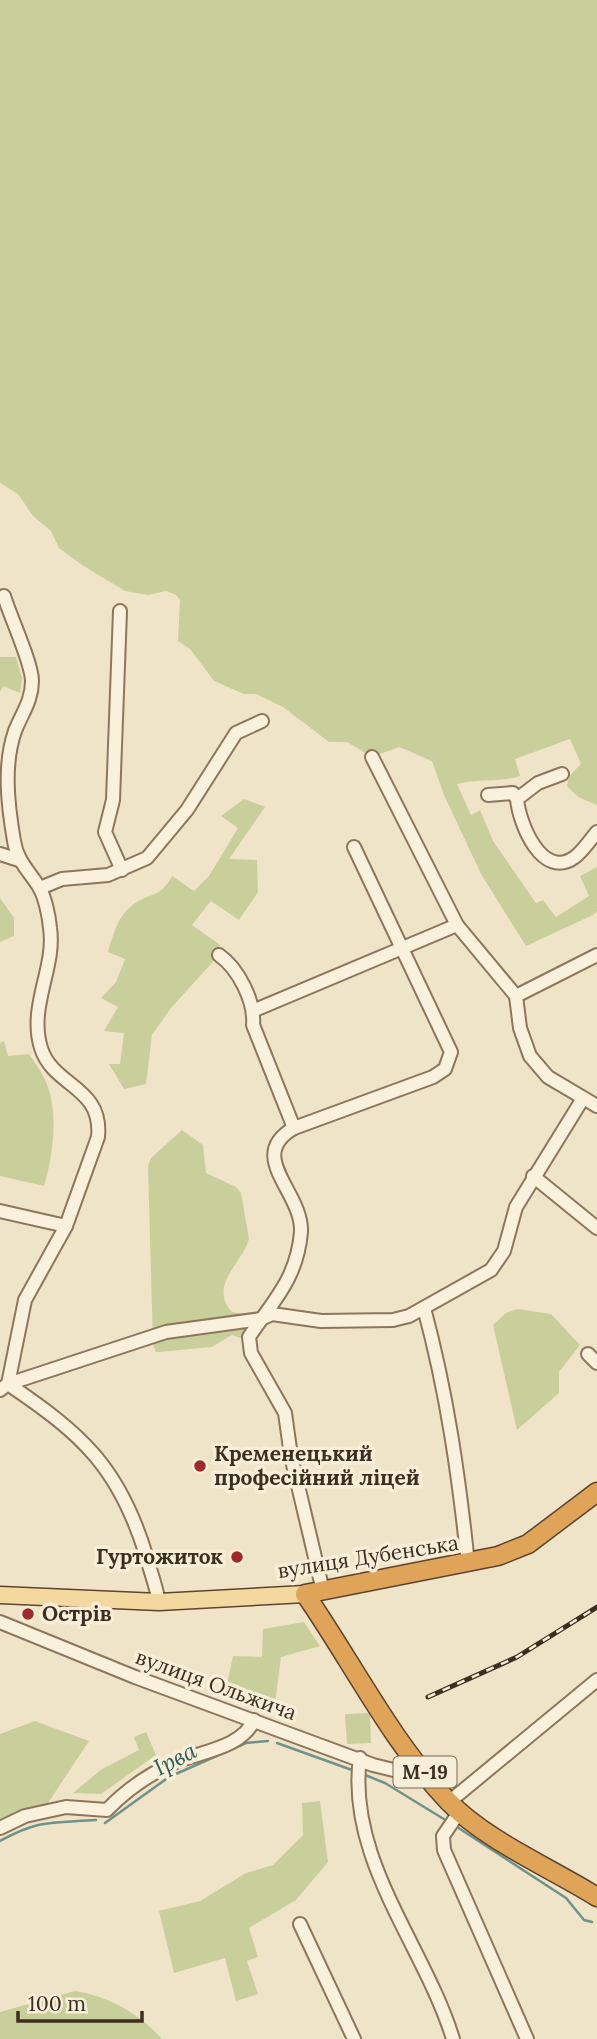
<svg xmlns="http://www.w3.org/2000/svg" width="597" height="2039" font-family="Lora,serif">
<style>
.green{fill:#c9cf9b}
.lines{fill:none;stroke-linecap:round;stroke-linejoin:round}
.stream{stroke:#6f938a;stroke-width:2.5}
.minor-casing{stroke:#8d765c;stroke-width:16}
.major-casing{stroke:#5b4430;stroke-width:19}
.highway-casing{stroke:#5b4430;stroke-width:21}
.minor{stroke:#faf1dc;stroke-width:12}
.major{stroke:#f3d9a0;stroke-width:16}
.highway{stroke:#e0a458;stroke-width:18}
.rail-casing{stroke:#3d2e20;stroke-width:5}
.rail{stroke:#f7eed8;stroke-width:2.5;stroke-dasharray:8;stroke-linecap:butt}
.poi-dot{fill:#9e2a2b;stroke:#f7eed8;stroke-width:2.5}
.labels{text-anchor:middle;stroke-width:7;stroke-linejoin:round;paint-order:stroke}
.shield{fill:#f7eed8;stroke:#756857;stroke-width:2}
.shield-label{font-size:19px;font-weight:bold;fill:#3d2e20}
.poi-label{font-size:21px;font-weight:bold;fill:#3d2e20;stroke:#f7eed8;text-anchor:start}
.street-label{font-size:21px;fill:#3d2e20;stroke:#f7eed8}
.water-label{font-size:23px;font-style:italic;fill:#2f5d5a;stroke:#f7eed8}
</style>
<rect width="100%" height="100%" fill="#f0e4c8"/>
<g class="green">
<path d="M0,0H597V805L578,797L567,786L569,776L581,764L570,739L515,759L520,776C498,783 479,778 457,784L471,815L480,810L493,841L536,903L543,900L556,917L589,896L580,876L597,867V911L593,915L526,946L481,874L444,795L432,761L399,747L372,757L347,742H329L283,707L256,694H244L214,681L190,649L178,641L180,600L176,595L166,591L148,595L125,591L82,565L59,548L51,531L33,516L18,494L0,483Z"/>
<path d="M0,657H16L22,678L20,693L3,686L0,692Z"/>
<path d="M244,799L265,807L229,859L257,860L258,892L239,920L211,901L192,925L220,945L219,955L171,1008L152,1035L146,1084L124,1089L109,1064H120L124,1033L104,1031L118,1007L101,998L116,982L125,959L108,952C113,935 118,915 134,904C150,892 160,899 172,876L194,891L209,876L238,828L221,816Z"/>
<path d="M0,898L14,918V936L0,942Z"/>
<path d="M4,1041L8,1056L29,1054C35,1063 42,1072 46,1082C59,1112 53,1156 44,1186L0,1176V1043Z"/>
<path d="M182,1130L203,1145L206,1173L236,1187L241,1193L249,1239C242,1264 208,1285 232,1312L263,1317L246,1340L232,1335L212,1347L159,1352H156L153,1345L148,1166L151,1158Z"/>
<path d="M518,1309L551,1314L580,1345L559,1372V1393L517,1430L493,1325L506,1313Z"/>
<path d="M304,1622L320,1646L281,1657L274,1711L225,1694L233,1656L262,1657L263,1629Z"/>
<path d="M370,1713L371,1743L347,1744L345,1714Z"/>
<path d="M35,1721L89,1741L42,1812L0,1828V1734Z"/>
<path d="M146,1732L156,1755L101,1794L73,1793L102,1769L139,1750L134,1737Z"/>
<path d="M320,1801L328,1862L296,1900L249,1928L258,1957L247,1961L258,1994L236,2001L225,1958L174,1973L159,1911L200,1901L246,1873L273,1865L303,1835L302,1803Z"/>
<path d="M75,1991C108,1996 140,2014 162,2039H0V2012Z"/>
</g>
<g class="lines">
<g class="stream">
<path d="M277,1743L352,1770"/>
<path d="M365,1775L385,1783L447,1821"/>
<path d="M105,1823L169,1777L246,1743L268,1741"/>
<path d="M454,1825L566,1898L584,1920L592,1922"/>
<path d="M0,1841C40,1819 53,1823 96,1820"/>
</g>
<g class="minor-casing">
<g id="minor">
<path d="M4,596C10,616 32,663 32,681C32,701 22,713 15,731C3,765 8,806 14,841C17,861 29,871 39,887C45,897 49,916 50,928C56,968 28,1006 41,1048C53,1087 103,1086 98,1137L66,1226L25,1300L8,1384C82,1434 119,1467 146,1555C150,1570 156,1586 159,1602"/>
<path d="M120,611L113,800L105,832L122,870"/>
<path d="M372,757L457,925L516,996L520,1028L530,1056L548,1077L597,1106"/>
<path d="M562,774L538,783L517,799C519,823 542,881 575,857C583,851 590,840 597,832"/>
<path d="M488,795L513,793L517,799"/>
<path d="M0,854L19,860"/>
<path d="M40,888L62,879L108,875L147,858L187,810L236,733L262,721"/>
<path d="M219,955C239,969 255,1002 253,1025L294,1128C245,1156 303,1192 301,1232C297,1279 273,1301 249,1337L251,1353L285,1413L291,1456L323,1591"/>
<path d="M516,996L597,955"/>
<path d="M255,1010L457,925"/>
<path d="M294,1128L433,1077L445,1069L451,1052L354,847"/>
<path d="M533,1176L597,1228"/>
<path d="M0,1211L66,1226"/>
<path d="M424,1308C447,1393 459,1477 468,1564"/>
<path d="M588,1354L597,1363"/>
<path d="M0,1390L8,1384L166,1332L261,1319L272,1314L321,1321L393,1320L409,1316L491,1270L504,1251L516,1207L582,1100"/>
<path d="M0,1622L135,1677L373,1765L406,1773L420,1765"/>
<path d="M360,1758C346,1859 425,1947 453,2039"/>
<path d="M449,1802L597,1680"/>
<path d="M460,1811L443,1836L444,1850L527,2039"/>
<path d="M0,1828L25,1816L66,1807L107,1810C124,1792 147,1776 169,1765C195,1752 241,1750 254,1720"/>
<path d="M300,1924L354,2039"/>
</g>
</g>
<g class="major-casing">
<path id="major" d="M0,1595L159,1602L305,1594"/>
</g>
<g class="highway-casing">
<path id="highway" d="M597,1492L528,1544L498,1556L305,1594C352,1662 391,1741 448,1801C486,1841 551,1868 597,1897"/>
</g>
<use href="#minor" class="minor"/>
<use href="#major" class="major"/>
<use href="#highway" class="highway"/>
<g class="rail-casing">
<path id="rail" d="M428,1697L517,1657L597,1607"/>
</g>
<use href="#rail" class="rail"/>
</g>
<g class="poi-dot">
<circle cx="200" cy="1466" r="7"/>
<circle cx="237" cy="1557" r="7"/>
<circle cx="28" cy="1614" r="7"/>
</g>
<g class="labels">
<rect class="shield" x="393.5" y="1756.5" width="63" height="31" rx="5"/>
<g class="shield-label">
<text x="425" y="1779">М-19</text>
</g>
<g class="poi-label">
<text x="214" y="1461">Кременецький<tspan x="214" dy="24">професійний ліцей</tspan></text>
<text x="223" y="1564" text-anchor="end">Гуртожиток</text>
<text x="42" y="1621">Острів</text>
</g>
<g class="street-label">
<text transform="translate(368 1557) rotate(-9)" y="7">вулиця Дубенська</text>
<text transform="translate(216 1685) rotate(20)" y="7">вулиця Ольжича</text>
</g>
<g class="water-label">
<text transform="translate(175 1759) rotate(-27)" y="8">Ірва</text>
</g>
</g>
<path d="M18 2011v10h124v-10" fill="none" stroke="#3d2e20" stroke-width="3.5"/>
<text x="28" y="2011" font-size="21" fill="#3d2e20" stroke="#f7eed8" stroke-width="5" paint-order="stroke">100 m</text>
</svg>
